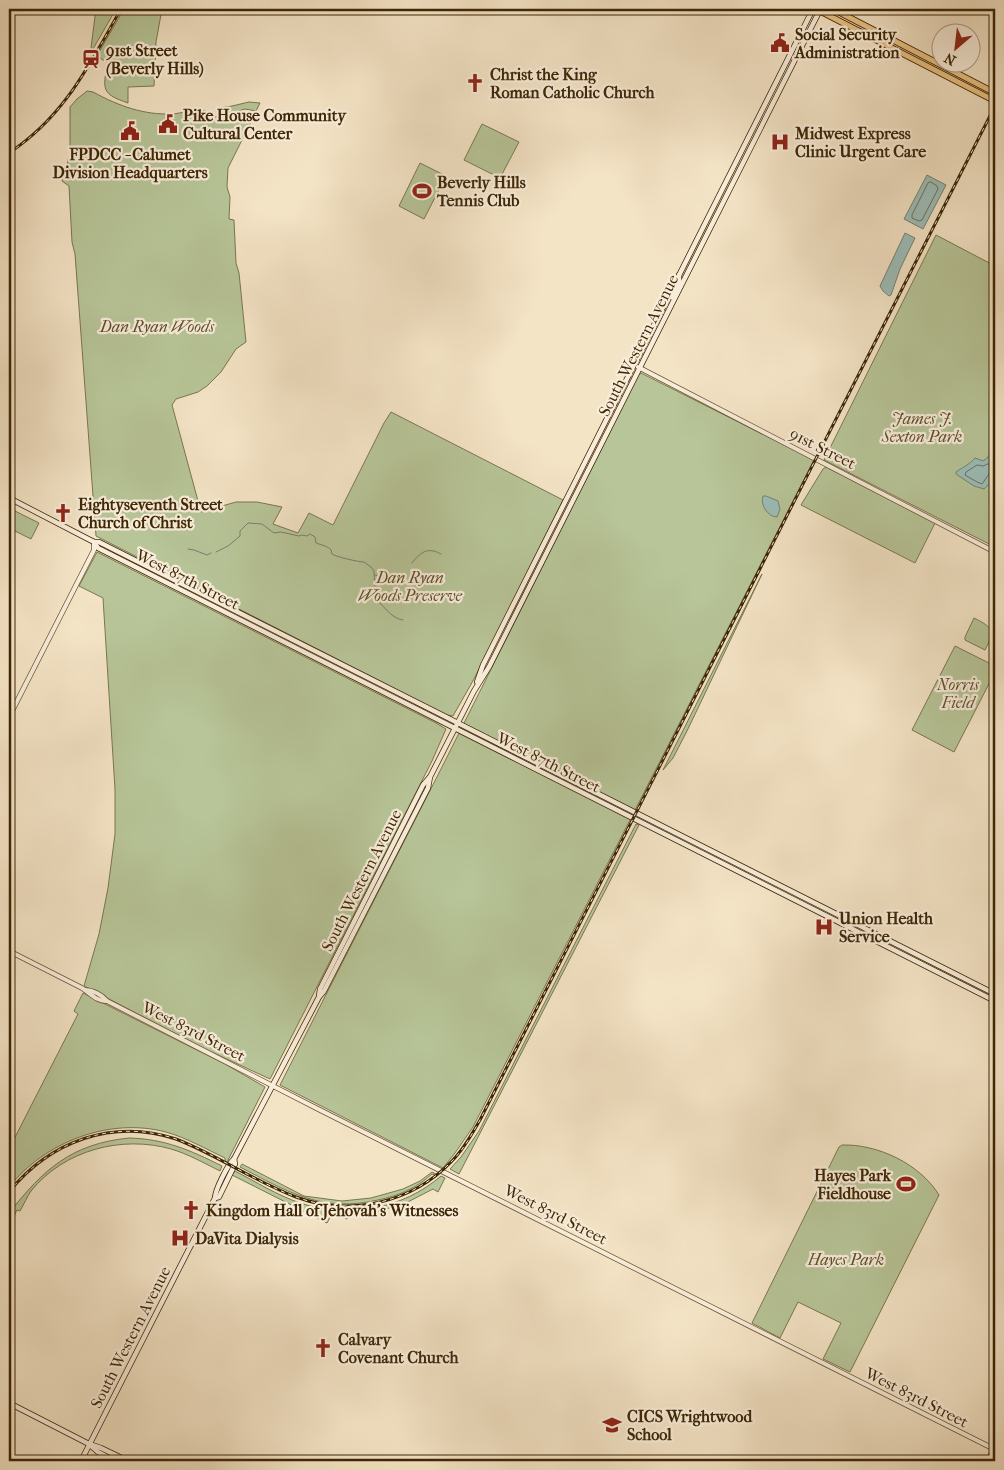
<svg xmlns="http://www.w3.org/2000/svg" width="1004" height="1470" font-family="'IM FELL French Canon',serif">
<style>
.green{fill:#b7c598;stroke:#7a764e}
.water{fill:#9cbeb9;stroke:#768171}
.lines{fill:none;stroke-linecap:round;stroke-linejoin:round}
.shore{stroke:#6c725f;stroke-width:1}
.stream{stroke:#768171;stroke-width:1}
.tertiary-casing{stroke:#6b5635;stroke-width:5.5}
.secondary-casing{stroke:#3d2605;stroke-width:6}
.primary-casing{stroke:#3d2605;stroke-width:7}
.tertiary{stroke:#f8edda;stroke-width:4}
.secondary{stroke:#f8edda;stroke-width:4.5}
.primary{stroke:#eac283;stroke-width:5}
.rail-casing{stroke:#3d2605;stroke-width:3}
.rail{stroke:#f8edda;stroke-width:1;stroke-dasharray:4;stroke-linecap:butt}
.labels{text-anchor:middle;stroke-width:4.5;stroke-linejoin:round;paint-order:stroke}
.poi-label{font-size:16px;font-weight:bold;fill:#3d2605;stroke:#f8edda;text-anchor:start}
.park-label{font-size:16px;font-style:italic;fill:#5c4e2a;stroke:#f8edda}
.street-label{font-size:16px;fill:#3d2605;stroke:#f8edda}
</style>
<rect width="100%" height="100%" fill="#f4e4c6"/>
<filter id="stains"><feTurbulence type="fractalNoise" baseFrequency=".004" numOctaves="4"/><feColorMatrix values="0 0 0 0 .2 0 0 0 0 .09 0 0 0 0 .02 0 0 0 .5 -.17"/></filter>
<radialGradient id="worn" r=".72"><stop offset=".6" stop-color="#630" stop-opacity="0"/><stop offset="1" stop-color="#630" stop-opacity=".3"/></radialGradient>
<g class="green">
<path d="M96,9H116L93,49L91,48Z"/>
<path d="M124,9H162L156,42L154,86L128,87V103C102,94 102,90 108,63L98,57L100,53L99,52Z"/>
<path d="M87,91L93,92C119,106 143,115 173,114C182,113 191,110 200,110C209,110 215,119 225,119C234,119 241,112 251,113L253,118L228,168L227,187L230,197L229,219L234,220L236,263L239,273L246,342L236,349L221,372L207,386L198,392L176,399L172,405L201,512L236,502H257L282,507L273,524L298,533L309,513L333,525L384,423L391,412L563,500L474,679L453,716L447,715L429,706L96,536L75,254L72,242L69,186L62,181L67,169L68,159H70V107L77,99Z"/>
<path d="M249,102L260,103L256,111L245,109L227,115L218,113L217,111L218,108L232,106Z"/>
<path d="M482,124L519,142L500,178L464,160Z"/>
<path d="M420,163L446,176L424,219L399,206Z"/>
<path d="M936,235L995,266V547L824,460Z"/>
<path d="M641,373L814,460L473,1127L455,1153L443,1168L280,1085L442,767L639,374Z"/>
<path d="M826,467L935,523L915,563L801,505L823,469Z"/>
<path d="M9,508L39,523L31,539L9,528Z"/>
<path d="M97,552L436,723L446,729L432,761L270,1079L205,1049L84,986L99,934L108,888L115,834V789L103,598L79,586Z"/>
<path d="M762,574L687,731L673,758L663,770Z"/>
<path d="M974,618C994,628 995,631 985,650L965,640V637Z"/>
<path d="M955,646L995,666V672L954,752L912,730Z"/>
<path d="M636,824L639,825L459,1174L450,1169L461,1157L479,1131Z"/>
<path d="M83,993L225,1064L265,1087L227,1162L225,1161V1158C206,1149 187,1138 166,1132C109,1117 45,1142 9,1187V1149L78,1014L74,1011Z"/>
<path d="M129,1138C165,1139 190,1150 222,1166L220,1171C204,1163 188,1154 171,1149C122,1135 64,1150 31,1191C27,1197 24,1204 20,1211L17,1210L9,1226V1213C44,1169 71,1144 129,1138Z"/>
<path d="M842,1145C878,1144 920,1164 939,1195L850,1372L823,1359L841,1323L798,1302L780,1338L752,1323L839,1147Z"/>
<path d="M242,1164L304,1196L342,1201L371,1198L403,1189L420,1181L432,1172L436,1174L435,1175L432,1174C417,1188 398,1196 378,1200C322,1213 288,1192 240,1167Z"/>
<path d="M235,1171C256,1182 277,1195 300,1203C348,1219 403,1209 441,1176L445,1178L438,1192L433,1189L402,1205L381,1210L378,1212L376,1211L351,1214L347,1219L333,1212L327,1223L232,1175Z"/>
</g>
<g class="water">
<path d="M927,175L946,185L923,229L904,219Z"/>
<path d="M905,233L915,238L900,269L891,295L889,296L883,291L880,286Z"/>
<path d="M991,453L993,454C992,460 994,461 995,466C997,474 990,484 984,489L974,486L956,474V472C963,467 969,465 975,458L983,461L987,458Z"/>
<path d="M763,496H766L778,501L780,509L777,517C768,517 760,505 763,496Z"/>
</g>
<g class="lines">
<g class="shore">
<path d="M931,182L937,186L938,189L922,220L919,221L912,218V215L928,183Z"/>
<path d="M988,464L993,468L994,470L989,474L982,484L977,482L965,475L966,472L977,465L983,466Z"/>
</g>
<g class="stream">
<path d="M188,549L194,550L207,555L211,553"/>
<path d="M216,552L228,546L240,536V531L248,523L262,524L274,533L281,532L299,536L302,535L307,536L310,534L315,537L316,543C321,545 328,546 331,550C332,551 331,553 332,554C336,557 359,562 364,562L371,567L374,571L375,590L378,595L380,603C386,609 393,619 403,620"/>
<path d="M412,563C420,553 427,546 441,554"/>
<path d="M375,575L379,576L389,574L395,579L401,576"/>
</g>
<g class="tertiary-casing">
<g id="tertiary">
<path d="M638,367L995,552"/>
<path d="M9,717L94,550V542"/>
<path d="M9,951L82,988C90,993 97,1002 107,1001"/>
<path d="M85,990C93,990 102,995 107,1001L320,1110L994,1449"/>
</g>
</g>
<g class="secondary-casing">
<g id="secondary">
<path d="M673,298L679,282V275"/>
<path d="M9,498L94,542H99L995,994"/>
<path d="M94,542L98,548L995,1001"/>
<path d="M477,682L483,665L813,9"/>
<path d="M319,996L320,989L423,785L429,778"/>
<path d="M215,1198L219,1197L235,1164L234,1159"/>
<path d="M9,1403L89,1444L101,1448L128,1461"/>
<path d="M90,1445L98,1452L115,1461"/>
<path d="M81,1461L215,1198C215,1190 228,1164 234,1159L319,997L324,991L428,788L430,777L474,691L489,667L820,10"/>
<path d="M988,1461L995,1447"/>
</g>
</g>
<g class="primary-casing">
<g id="primary">
<path d="M816,9L995,101"/>
<path d="M833,9L995,93"/>
</g>
</g>
<use href="#tertiary" class="tertiary"/>
<use href="#secondary" class="secondary"/>
<use href="#primary" class="primary"/>
<g class="rail-casing">
<g id="rail">
<path d="M9,153C65,116 89,65 121,9"/>
<path d="M9,1192C50,1141 113,1118 176,1139C217,1155 254,1181 296,1197C350,1217 412,1203 452,1161C464,1149 472,1134 480,1120L995,106"/>
</g>
</g>
<use href="#rail" class="rail"/>
</g>
<defs>
<g id="civic-bare" transform="scale(1.5)"><path d="M-.6-6.5H3V-4.5H.6V-3L4-1V1h2V6H-6V1h2V-1L-.6-3ZM-1.2 2.5V6h2.4V2.5Z" fill="#8f2418" stroke="#f8edda" stroke-width="2.5" paint-order="stroke"/></g>
<g id="station-bare" transform="scale(1.5)"><path d="M-3-6H3Q5-6 5-4V2Q5 4 3 4L4.5 6H3L1.5 4h-3L-3 6H-4.5L-3 4Q-5 4-5 2V-4Q-5-6-3-6ZM-3.5-4v3h7v-3ZM-3.5 1v1.5H-2V1ZM2 1v1.5H3.5V1Z" fill="#8f2418" stroke="#f8edda" stroke-width="2.5" paint-order="stroke"/></g>
<g id="church-bare" transform="scale(1.5)"><path d="M-1.2-6h2.4v3.5h3.3v2.4h-3.3V6h-2.4V-.1h-3.3v-2.4h3.3Z" fill="#8f2418" stroke="#f8edda" stroke-width="2.5" paint-order="stroke"/></g>
<g id="hospital-bare" transform="scale(1.5)"><path d="M-5-5h3v3.5h4V-5h3V5h-3V1.5h-4V5h-3Z" fill="#8f2418" stroke="#f8edda" stroke-width="2.5" paint-order="stroke"/></g>
<g id="stadium-bare" transform="scale(1.5)"><path d="M0-5a6.5 5 0 1 0 0 10a6.5 5 0 1 0 0-10ZM-3.5-1.8h7v3.6h-7Z" fill="#8f2418" stroke="#f8edda" stroke-width="2.5" paint-order="stroke"/></g>
<g id="school-bare" transform="scale(1.5)"><path d="M0-5L7-2L0 1L-7-2ZM-4 1L0 2.5L4 1V4Q0 6-4 4Z" fill="#8f2418" stroke="#f8edda" stroke-width="2.5" paint-order="stroke"/></g>
</defs>
<g fill-rule="evenodd">
<use href="#civic-bare" x="780" y="43"/>
<use href="#station-bare" x="91" y="59"/>
<use href="#church-bare" x="475" y="83"/>
<use href="#civic-bare" x="168" y="124"/>
<use href="#civic-bare" x="130" y="131"/>
<use href="#hospital-bare" x="780" y="142"/>
<use href="#stadium-bare" x="422" y="191"/>
<use href="#church-bare" x="63" y="513"/>
<use href="#hospital-bare" x="824" y="927"/>
<use href="#stadium-bare" x="906" y="1184"/>
<use href="#church-bare" x="191" y="1210"/>
<use href="#hospital-bare" x="180" y="1238"/>
<use href="#church-bare" x="323" y="1348"/>
<use href="#school-bare" x="612" y="1425"/>
</g>
<g class="labels">
<g class="poi-label">
<text x="795" y="40">Social Security<tspan x="795" dy="18">Administration</tspan></text>
<text x="106" y="56">91st Street<tspan x="106" dy="18">(Beverly Hills)</tspan></text>
<text x="490" y="80">Christ the King<tspan x="490" dy="18">Roman Catholic Church</tspan></text>
<text x="183" y="121">Pike House Community<tspan x="183" dy="18">Cultural Center</tspan></text>
<text x="795" y="139">Midwest Express<tspan x="795" dy="18">Clinic Urgent Care</tspan></text>
<text x="130" y="160" text-anchor="middle">FPDCC - Calumet<tspan x="130" dy="18">Division Headquarters</tspan></text>
<text x="437" y="188">Beverly Hills<tspan x="437" dy="18">Tennis Club</tspan></text>
<text x="78" y="510">Eightyseventh Street<tspan x="78" dy="18">Church of Christ</tspan></text>
<text x="839" y="924">Union Health<tspan x="839" dy="18">Service</tspan></text>
<text x="891" y="1181" text-anchor="end">Hayes Park<tspan x="891" dy="18">Fieldhouse</tspan></text>
<text x="206" y="1216">Kingdom Hall of Jehovah's Witnesses</text>
<text x="195" y="1244">DaVita Dialysis</text>
<text x="338" y="1345">Calvary<tspan x="338" dy="18">Covenant Church</tspan></text>
<text x="627" y="1422">CICS Wrightwood<tspan x="627" dy="18">School</tspan></text>
</g>
<g class="park-label">
<text x="157" y="332">Dan Ryan Woods</text>
<text x="922" y="424">James J.<tspan x="922" dy="18">Sexton Park</tspan></text>
<text x="410" y="583">Dan Ryan<tspan x="410" dy="18">Woods Preserve</tspan></text>
<text x="958" y="690">Norris<tspan x="958" dy="18">Field</tspan></text>
<text x="846" y="1265">Hayes Park</text>
</g>
<g class="street-label">
<text transform="translate(638 345) rotate(-63)" y="6">South Western Avenue</text>
<text transform="translate(823 448) rotate(27)" y="6">91st Street</text>
<text transform="translate(188 579) rotate(27)" y="6">West 87th Street</text>
<text transform="translate(549 762) rotate(27)" y="6">West 87th Street</text>
<text transform="translate(361 880) rotate(-63)" y="6">South Western Avenue</text>
<text transform="translate(194 1031) rotate(27)" y="6">West 83rd Street</text>
<text transform="translate(556 1214) rotate(27)" y="6">West 83rd Street</text>
<text transform="translate(130 1337) rotate(-63)" y="6">South Western Avenue</text>
<text transform="translate(917 1397) rotate(27)" y="6">West 83rd Street</text>
</g>
</g>
<rect width="1004" height="1470" fill="none" stroke="#f4e4c6" stroke-width="30"/>
<rect x="10" y="10" width="984" height="1450" fill="none" stroke="#3d2605" stroke-width="2.5"/>
<rect x="15" y="15" width="974" height="1440" fill="none" stroke="#3d2605"/>
<g transform="translate(956 48) rotate(208)"><circle r="24" fill="#f8edda" stroke="#ad9d85"/>
<path d="M0-4L9 19L0 12L-9 19Z" fill="#8f2418"/>
<text y="-8" font-size="14" font-weight="bold" text-anchor="middle" fill="#3d2605">N</text>
</g>
<rect width="100%" height="100%" filter="url(#stains)"/>
<rect width="100%" height="100%" fill="url(#worn)"/>
</svg>
